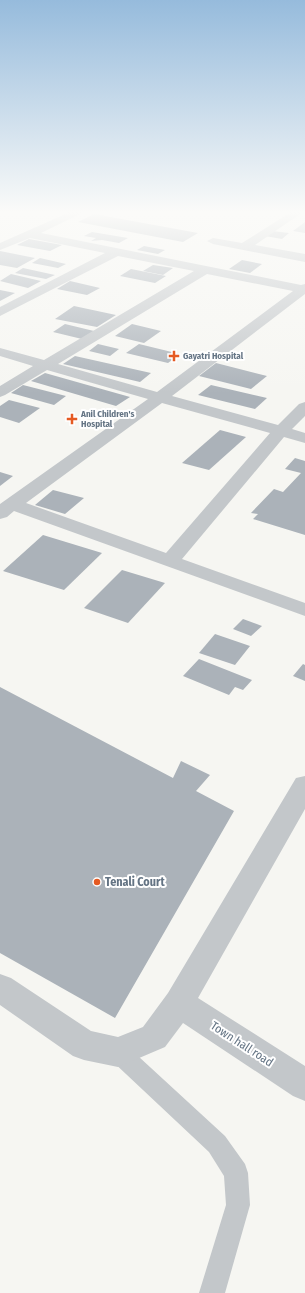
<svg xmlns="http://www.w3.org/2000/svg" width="305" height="1293" font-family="'Fira Sans Condensed',sans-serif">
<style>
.building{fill:#abb2b9}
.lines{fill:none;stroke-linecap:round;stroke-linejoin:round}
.service{fill:#c3c7ca;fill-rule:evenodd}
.minor{fill:#c3c7ca;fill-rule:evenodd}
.poi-dot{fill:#e55a22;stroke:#fff;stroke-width:1.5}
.labels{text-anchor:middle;stroke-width:4;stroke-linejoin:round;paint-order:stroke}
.far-poi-label{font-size:9px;font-weight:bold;fill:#647484;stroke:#fff;text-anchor:start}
.near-poi-label{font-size:12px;font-weight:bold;fill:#647484;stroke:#fff;text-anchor:start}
.near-street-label{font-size:12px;fill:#647484;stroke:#fff}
</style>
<rect width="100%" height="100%" fill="#f6f6f2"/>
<g class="building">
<path d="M94,214L198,233L183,242L78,222Z"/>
<path d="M305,222V233L293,231Z"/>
<path d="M272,231L289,233L282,239L265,236Z"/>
<path d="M92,232L128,238L119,243L102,240L91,241L96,238L84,236Z"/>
<path d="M29,239L62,245L50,251L17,245Z"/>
<path d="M144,246L165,250L158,254L137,250Z"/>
<path d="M0,251L35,258L17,268L0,265Z"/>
<path d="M40,258L66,264L58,268L32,263Z"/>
<path d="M242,260L262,264L250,273L229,269Z"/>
<path d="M153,265L173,268L163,275L143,271Z"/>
<path d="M23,268L55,275L46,279L15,273Z"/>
<path d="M131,269L166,276L155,283L120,276Z"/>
<path d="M11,274L41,281L28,288L0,281Z"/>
<path d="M70,281L100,288L87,295L57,289Z"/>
<path d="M0,290L15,293L0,301Z"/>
<path d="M74,306L116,315L97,327L55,319Z"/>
<path d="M65,324L94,331L82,339L53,332Z"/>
<path d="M132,324L161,331L144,343L115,336Z"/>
<path d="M98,344L119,349L110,356L89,351Z"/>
<path d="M139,344L180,354L168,363L126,353Z"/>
<path d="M75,356L151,373L140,382L63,364Z"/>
<path d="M216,363L267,376L251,389L199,376Z"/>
<path d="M45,373L130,397L116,406L31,381Z"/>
<path d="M23,385L66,396L54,405L11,393Z"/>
<path d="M211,385L267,398L255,409L198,395Z"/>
<path d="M9,400L40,408L19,423L0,417V406Z"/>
<path d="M220,430L246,437L209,470L182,463Z"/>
<path d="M295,458L305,461V535L253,519L258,514L251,513L274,489L283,492L301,473L285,469Z"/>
<path d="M0,472L13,476L0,486Z"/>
<path d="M53,490L84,498L65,514L35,505Z"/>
<path d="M43,535L102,553L64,590L3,571Z"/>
<path d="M122,570L165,583L128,623L84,608Z"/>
<path d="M243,619L262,626L251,636L233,629Z"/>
<path d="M215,634L250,646L235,665L199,653Z"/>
<path d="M199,659L252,680L243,690L235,687L229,695L183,676Z"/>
<path d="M303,664L305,665V681L293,676Z"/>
<path d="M0,687L173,778L181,761L210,775L196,791L234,811L115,1018L0,953Z"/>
</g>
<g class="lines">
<path class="service" d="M118,1042L126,1045L225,1136L245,1164L248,1173L250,1205L225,1293H199L226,1205L224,1176L209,1152L110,1059L107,1052L110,1045Z"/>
<g class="minor">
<path d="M70,212H84L41,233L301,285L305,284V294L172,396L278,425L299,404L305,402V416L292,429L305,433V443L284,437L182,559L305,603V616L14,511L7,517L0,519V504L148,399L47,370L5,395L0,397V386L33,366L0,356V348L44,360L194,271L118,256L0,316V307L105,253L30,238L0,250V243ZM207,274L293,291L157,392L58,364ZM162,403L270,433L166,553L26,503Z"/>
<path d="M291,212H303L255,245L305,254V262L213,244L207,241L213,238L242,243Z"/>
<path d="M305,776V809L198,998L305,1066V1101L293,1096L183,1023L165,1047L118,1067L84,1060L73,1056L0,1005V974L11,978L91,1031L118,1037L143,1027L168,993L296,778Z"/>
</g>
</g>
<linearGradient id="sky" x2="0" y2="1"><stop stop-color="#96bbdc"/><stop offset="0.54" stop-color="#fbfbf9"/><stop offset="1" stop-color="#fbfbf9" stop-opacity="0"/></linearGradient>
<rect width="305" height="393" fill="url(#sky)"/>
<g class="poi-dot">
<path d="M172 350h4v4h4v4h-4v4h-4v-4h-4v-4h4z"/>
<path d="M70 413h4v4h4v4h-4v4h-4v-4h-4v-4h4z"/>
<circle cx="97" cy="882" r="4"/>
</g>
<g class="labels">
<g class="far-poi-label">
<text x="183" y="359">Gayatri Hospital</text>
<text x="81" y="417">Anil Children's<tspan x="81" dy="10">Hospital</tspan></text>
</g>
<g class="near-poi-label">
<text x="105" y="886">Tenali Court</text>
</g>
<g class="near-street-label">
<text transform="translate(242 1044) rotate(33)" y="4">Town hall road</text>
</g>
</g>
</svg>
